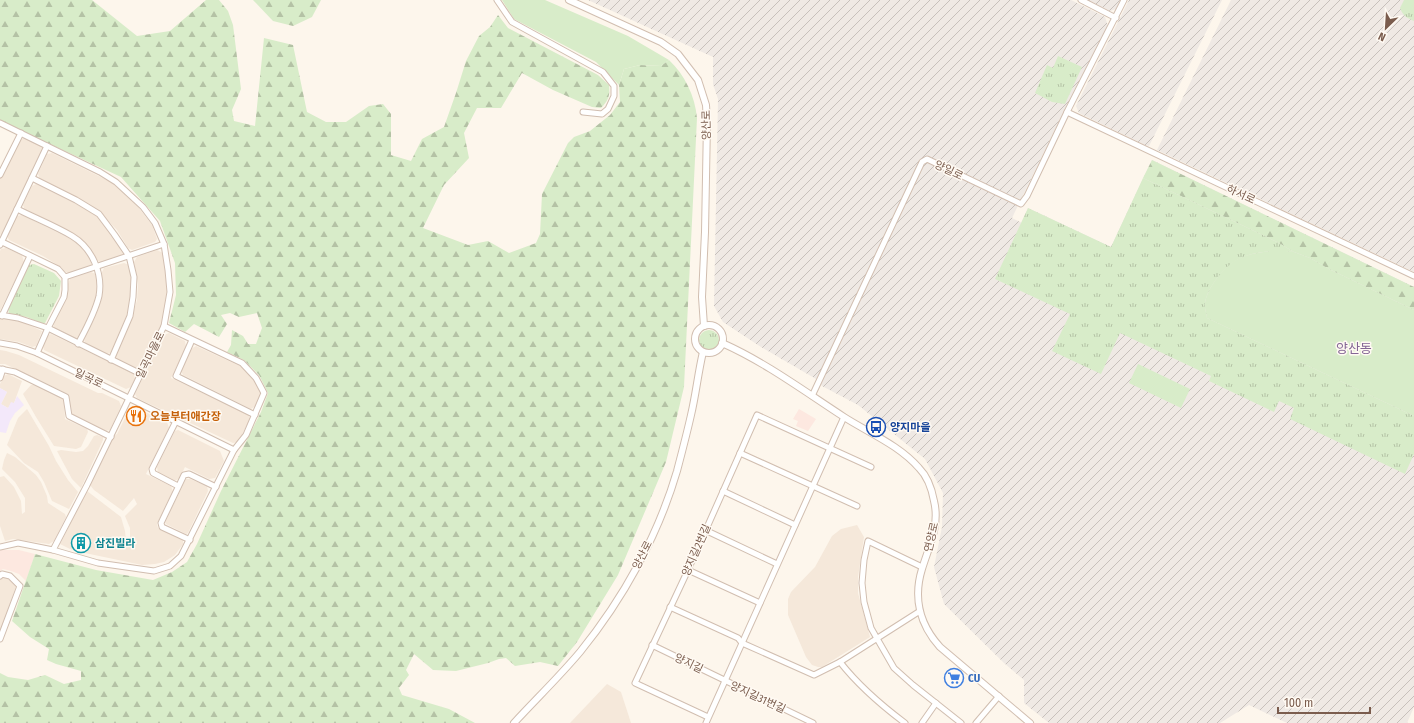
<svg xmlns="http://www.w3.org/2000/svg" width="1414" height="723" font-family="'Fira Sans Condensed','Noto Sans KR',sans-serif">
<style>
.residential{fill:#f5e8da}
.commercial{fill:#fde8e0}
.industrial{fill:url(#industrial-furrows)}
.education{fill:#f3e8fa}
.grass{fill:#d8ecc9}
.forest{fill:url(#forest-firs)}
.park{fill:url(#park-tufts)}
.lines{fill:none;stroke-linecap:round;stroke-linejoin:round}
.minor-casing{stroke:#d1beb0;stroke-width:7}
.tertiary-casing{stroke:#d1beb0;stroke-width:8}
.minor{stroke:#fff;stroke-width:5}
.tertiary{stroke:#fff;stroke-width:6}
.labels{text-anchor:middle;stroke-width:3;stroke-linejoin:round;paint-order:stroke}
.street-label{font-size:11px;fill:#7a5c4d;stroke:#fffaf3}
.food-label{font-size:11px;font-weight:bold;fill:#c56008;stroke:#fffaf3;text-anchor:start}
.transit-label{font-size:11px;font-weight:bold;fill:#164399;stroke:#fffaf3;text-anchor:start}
.culture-label{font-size:11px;font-weight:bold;fill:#0d838f;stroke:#fffaf3;text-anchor:start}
.shop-label{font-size:11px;font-weight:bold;fill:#366cbe;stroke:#fffaf3;text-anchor:start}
.quarter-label{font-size:13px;fill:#846695;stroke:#fffaf3}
</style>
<defs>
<pattern id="industrial-furrows" width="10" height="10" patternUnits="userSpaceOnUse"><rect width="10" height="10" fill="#efe9e4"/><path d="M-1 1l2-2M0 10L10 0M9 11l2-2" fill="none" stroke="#c7c0bb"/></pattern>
<pattern id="forest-firs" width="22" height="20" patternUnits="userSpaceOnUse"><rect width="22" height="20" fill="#d8ecc9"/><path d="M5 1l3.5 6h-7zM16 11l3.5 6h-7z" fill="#b4c2a5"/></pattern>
<pattern id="park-tufts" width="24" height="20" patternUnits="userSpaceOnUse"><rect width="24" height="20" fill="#d8ecc9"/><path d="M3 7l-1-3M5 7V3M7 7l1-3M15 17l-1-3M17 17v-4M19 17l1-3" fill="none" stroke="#b4c2a5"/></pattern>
</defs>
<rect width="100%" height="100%" fill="#fdf6ec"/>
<g class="residential">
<path d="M24,138L41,146L43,151L2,234L0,235V179L19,140Z"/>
<path d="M52,153L113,183L139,208L152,225L157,239L155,242L132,250L128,248L117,230L98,210L81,200L40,180L38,174L47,154Z"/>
<path d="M36,184L78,205L98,217L112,235L124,252L122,255L102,263L98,261L89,247L80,239L69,232L25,210L23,205L32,186Z"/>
<path d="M22,215L73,240L84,249L92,262L91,265L71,273L65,272L61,267L43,256L9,240L7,236L16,216Z"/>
<path d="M6,248L22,255L24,262L0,311V251L1,249Z"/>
<path d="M157,250L163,253L166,275L167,292L162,324L142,368L138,369L117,359L115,354L132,317L137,300L138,284L134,262L137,257Z"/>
<path d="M124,263L129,265L132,277L131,296L128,317L111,353L107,354L86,344L84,340L98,310L102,296V272L104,268Z"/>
<path d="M91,272L96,274L97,295L93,308L79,338L75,339L55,329L53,324L68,292V284L70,279Z"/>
<path d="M0,318L18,320L42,331L36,346L32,347L19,342L0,339Z"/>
<path d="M169,333L185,341L186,347L171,378L248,414L250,419L238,442L233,443L137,398L135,394L164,335Z"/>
<path d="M51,334L134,374L135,379L131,387L126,389L44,350L43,346L47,336Z"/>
<path d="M196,346L242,367L254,378L262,393L256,406L251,409L183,375L181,371L191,349Z"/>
<path d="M0,350L6,351L19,355L98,393H102L119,401L121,406L110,430L106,431L75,417L71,413L68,394L5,364H0Z"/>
<path d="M8,374L22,381L14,403L8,408L1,404L7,392L0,388V384L4,376Z"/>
<path d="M31,385H36L64,399L65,419L87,429L88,432L81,447L76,449L54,446L36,417L23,394Z"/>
<path d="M134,407L167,422L169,428L146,474L171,486L173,492L157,524L158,528L183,540V544L175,555L164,562L155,564L142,565L85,553L70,549L60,544L87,491L121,517L125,531L126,541L130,540V528L125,516L137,504L134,498L123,511L94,490L90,485L114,436L117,434L130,408Z"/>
<path d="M27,409L49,446L56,461L68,480L78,492L69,509L52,501L44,482L38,472L24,463L7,445L18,418Z"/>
<path d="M178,430L220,451L224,461L215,478L209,479L185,467L179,479L174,481L158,473L157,467L175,431Z"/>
<path d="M97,435L103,437V440L81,488L72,479L57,451L61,450L76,452L83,451L88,446L94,436Z"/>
<path d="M7,453L15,457L36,475L41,482L47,496L48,503L65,514L66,517L54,541L49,544L13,539L5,541L0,526V477L4,476L14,487L21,501L22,514L25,512V498L15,482L2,469L4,460Z"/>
<path d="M186,479H190L207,486L208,491L188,533L186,534L166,524L165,522Z"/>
<path d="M857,525L864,537L858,577V593L870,637L822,667H818L812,665L806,657L788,615V599L791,592L815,567L832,536L841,529Z"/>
<path d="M2,577H7L12,580L16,586L0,633V579Z"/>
<path d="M607,684L621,692L631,723H570Z"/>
</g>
<g class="commercial">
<path d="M799,409L816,419L808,431L796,426L798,421L793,419Z"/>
<path d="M0,550H19L35,554L26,581L19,574L11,571L3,569L0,571Z"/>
</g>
<g class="industrial">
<path d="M588,0H1071L1105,17L1108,26L1056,127L1012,218L1022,223L1028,208L1111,247L1152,160L1414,287V707L1407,723H1287L1249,705L1220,723H1049L1024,703V680L1004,663L944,604L934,567L942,527L943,493L925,459L858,405L822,386L816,379L761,347L723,322L714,306L718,99L713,84V57Z"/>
<path d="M1088,0H1120L1116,9L1110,11Z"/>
<path d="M1129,0H1222L1149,146L1145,145L1079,113L1076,106Z"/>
<path d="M1231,0H1414V272L1157,150Z"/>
</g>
<path class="education" d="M0,388L7,392L1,404L8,408L11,402L14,403L17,396L24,405L15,413L10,421L6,433L0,432Z"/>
<g class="grass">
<path d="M502,0H545L628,36L669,60L661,66L640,65L624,69L619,85L596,62L514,19Z"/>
<path d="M1278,250L1294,252L1310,258L1329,269L1414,310V416L1207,318C1207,314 1204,308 1205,303C1207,288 1225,265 1238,259C1250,253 1265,252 1278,250Z"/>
<path d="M1138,364L1190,389L1181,408L1129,383Z"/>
</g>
<g class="forest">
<path d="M0,0H92L137,36L170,31L206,0H219L228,11L233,25L241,89L232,110L234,121L255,126L264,38L293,45L307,112L326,122H346L369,106L383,104L391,114V155L411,161L422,139L444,127L456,93L466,61L479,36L490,27L498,15L508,28L598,75L609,85C610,95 609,100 601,108L592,107L553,90L522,73L501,108H477L464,133L469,158L444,185L423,228L468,245L488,241L509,253L536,243L540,234L542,194L568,143L574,137L590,131L610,115L620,102L619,85L624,69L640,65L661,66L669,60C685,75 695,96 697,118L684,387L666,462L618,575L577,642L558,666L540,662L515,666L506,658L499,659L488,663L456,671L433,670L414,654L406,670L409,675L399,688L402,695L449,709L475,723H0V673L8,677L28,680L45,675L64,684L81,680V671L56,664L47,660L49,649L30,637L12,621L35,554L96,570L153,580L172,572L187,562L197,544L221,491L261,412L268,393L259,375L244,360L227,352L231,345L232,330L243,336L248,344H256L262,328L257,313L239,317L230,313L221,315L227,324L219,337L194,324L185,332L169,323L176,295L175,263L160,221L121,177L0,121Z"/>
<path d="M253,0H321L312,17L293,26L273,21Z"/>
<path d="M1152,160L1414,287V310L1329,269L1310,258L1294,252L1277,242L1143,178Z"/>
</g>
<g class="park">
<path d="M1404,0H1414V21C1407,18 1403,16 1400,8Z"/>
<path d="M1058,56L1082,67L1065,104L1052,102L1035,93L1047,65L1053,68Z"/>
<path d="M1143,178L1277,242L1294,252C1278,250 1252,251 1237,260C1224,267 1207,288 1205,303C1204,308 1207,314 1207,318L1414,416V454L1405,474L1290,419L1294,408L1279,401L1274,412L1209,381L1211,376L1120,333L1101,374L1052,351L1070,314L995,279L1028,208L1111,247Z"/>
<path d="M34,264L54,273L61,281L59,296L45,323H41L27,317L9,314L8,308L29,265Z"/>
<circle cx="709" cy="340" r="10"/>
</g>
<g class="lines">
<g class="minor-casing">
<g id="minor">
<path d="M497,0L512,22L603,72L614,86V96L608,109L602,114L583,112"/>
<path d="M1081,0L1116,18"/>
<path d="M1067,112L1414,276"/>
<path d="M0,123L100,172L116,182L143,207L155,223L164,244L168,270L170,292L164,326L87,485L53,550L18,543L0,547"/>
<path d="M0,175L21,133"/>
<path d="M32,178L76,200L99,214L114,234L129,256L134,277L133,297L130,316L111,360"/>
<path d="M17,209C35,218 55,226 72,236C92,248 103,273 99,296C95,313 86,329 78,344"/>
<path d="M0,241L58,269L65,277V290L64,297L48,328L37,353"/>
<path d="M0,245L47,146"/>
<path d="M65,277L164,244"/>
<path d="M0,315L18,318L48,328L141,374"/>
<path d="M2,316L30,256"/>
<path d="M192,340L176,376L255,415"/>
<path d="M0,343L17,346L37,353L234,450"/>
<path d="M0,369L15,372L64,396L66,397L69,416L111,437"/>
<path d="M0,378L3,369"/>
<path d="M812,396L922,162L927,159L1021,204L1027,196L1067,112L1124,0"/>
<path d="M176,421L152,469L153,473L178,486"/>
<path d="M740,453L857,506"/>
<path d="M723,491L795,525"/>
<path d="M705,530L777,564"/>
<path d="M190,540L162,527L161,523L184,475L189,474L216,487"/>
<path d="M53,550L98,563L154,571L170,566L181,556L234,450L246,435L264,393L256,378L242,363L164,326"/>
<path d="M922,567L868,541L864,560L862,583L864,602L871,628L894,668L913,685L961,723"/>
<path d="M688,570L760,603"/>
<path d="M0,576L2,574L10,576L20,586L0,639"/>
<path d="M670,607L738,638L742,643L814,675L840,662L920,611"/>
<path d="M652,645L813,723"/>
<path d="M840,662C858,685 881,705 905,723"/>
<path d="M708,717L635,683L688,570L757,415L871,467"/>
<path d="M706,723L844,417"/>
<path d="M922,723L936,703"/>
<path d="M976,723L999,696"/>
</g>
</g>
<g class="tertiary-casing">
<g id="tertiary">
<path d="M569,0L661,42L678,54L698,80L706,105L707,122L705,232L702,297L704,326"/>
<circle cx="709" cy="339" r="14"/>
<path d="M722,343C765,362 804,391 844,417C869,433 899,445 919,468C927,476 932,490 934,501C940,525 929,546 922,569C913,598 920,625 940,647L1030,723"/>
<path d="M514,723C536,699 559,677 580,652C623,599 658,536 677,471C682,452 687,433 691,415C696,394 698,373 703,352"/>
</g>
</g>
<use href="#minor" class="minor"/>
<use href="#tertiary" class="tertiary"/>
</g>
<defs>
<g id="restaurant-ring" transform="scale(1)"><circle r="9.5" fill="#fffaf3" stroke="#e8710a" stroke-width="1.5"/><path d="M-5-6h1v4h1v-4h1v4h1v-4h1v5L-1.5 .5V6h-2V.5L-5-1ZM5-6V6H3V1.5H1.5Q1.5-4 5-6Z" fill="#e8710a"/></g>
<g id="bus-ring" transform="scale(1)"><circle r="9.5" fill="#fffaf3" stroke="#1a4fb4" stroke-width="1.5"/><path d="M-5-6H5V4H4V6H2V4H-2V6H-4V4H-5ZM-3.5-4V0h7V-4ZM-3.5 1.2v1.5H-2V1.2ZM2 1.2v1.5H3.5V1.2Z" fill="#1a4fb4"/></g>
<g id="building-ring" transform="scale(1)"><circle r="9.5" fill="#fffaf3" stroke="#0f9aa8" stroke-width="1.5"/><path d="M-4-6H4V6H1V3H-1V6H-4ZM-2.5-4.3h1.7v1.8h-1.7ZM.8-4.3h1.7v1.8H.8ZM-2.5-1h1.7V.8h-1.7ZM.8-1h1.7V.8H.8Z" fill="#0f9aa8"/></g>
<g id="supermarket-ring" transform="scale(1)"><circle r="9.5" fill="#fffaf3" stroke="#3f7fe0" stroke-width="1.5"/><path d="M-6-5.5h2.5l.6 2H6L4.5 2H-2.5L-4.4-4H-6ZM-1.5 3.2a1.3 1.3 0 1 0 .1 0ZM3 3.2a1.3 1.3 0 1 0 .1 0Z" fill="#3f7fe0"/></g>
</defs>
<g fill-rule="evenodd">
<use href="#restaurant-ring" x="136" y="416"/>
<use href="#bus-ring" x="876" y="427"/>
<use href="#building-ring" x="81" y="543"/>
<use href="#supermarket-ring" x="954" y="678"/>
</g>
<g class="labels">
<g class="street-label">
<text transform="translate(706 125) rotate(-91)" y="4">양산로</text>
<text transform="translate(949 170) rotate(26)" y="4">양일로</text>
<text transform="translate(1241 194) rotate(25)" y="4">하서로</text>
<text transform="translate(150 355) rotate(-64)" y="4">일곡마을로</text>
<text transform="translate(89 378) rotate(26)" y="4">일곡로</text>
<text transform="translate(931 537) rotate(-77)" y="4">연양로</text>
<text transform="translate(696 550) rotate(-66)" y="4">양지길2번길</text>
<text transform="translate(642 555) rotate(-63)" y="4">양산로</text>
<text transform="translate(689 663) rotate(26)" y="4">양지길</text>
<text transform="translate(758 697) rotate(25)" y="4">양지길31번길</text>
</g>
<g class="food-label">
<text x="150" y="420">오늘부터애간장</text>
</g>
<g class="transit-label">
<text x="890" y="431">양지마을</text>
</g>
<g class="culture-label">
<text x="95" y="547">삼진빌라</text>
</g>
<g class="shop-label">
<text x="968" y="682">CU</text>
</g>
<g class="quarter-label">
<text x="1354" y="353">양산동</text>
</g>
</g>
<g transform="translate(1386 28) rotate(205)" stroke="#fffaf3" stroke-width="3" paint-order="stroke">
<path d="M0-3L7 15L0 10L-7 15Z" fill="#7a5c4d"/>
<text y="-6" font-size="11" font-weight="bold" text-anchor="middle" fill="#7a5c4d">N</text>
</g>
<path d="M1278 707v6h92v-6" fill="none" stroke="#7a5c4d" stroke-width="2"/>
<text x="1284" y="707" font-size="12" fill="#7a5c4d" stroke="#fffaf3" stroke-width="3" paint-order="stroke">100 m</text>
</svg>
